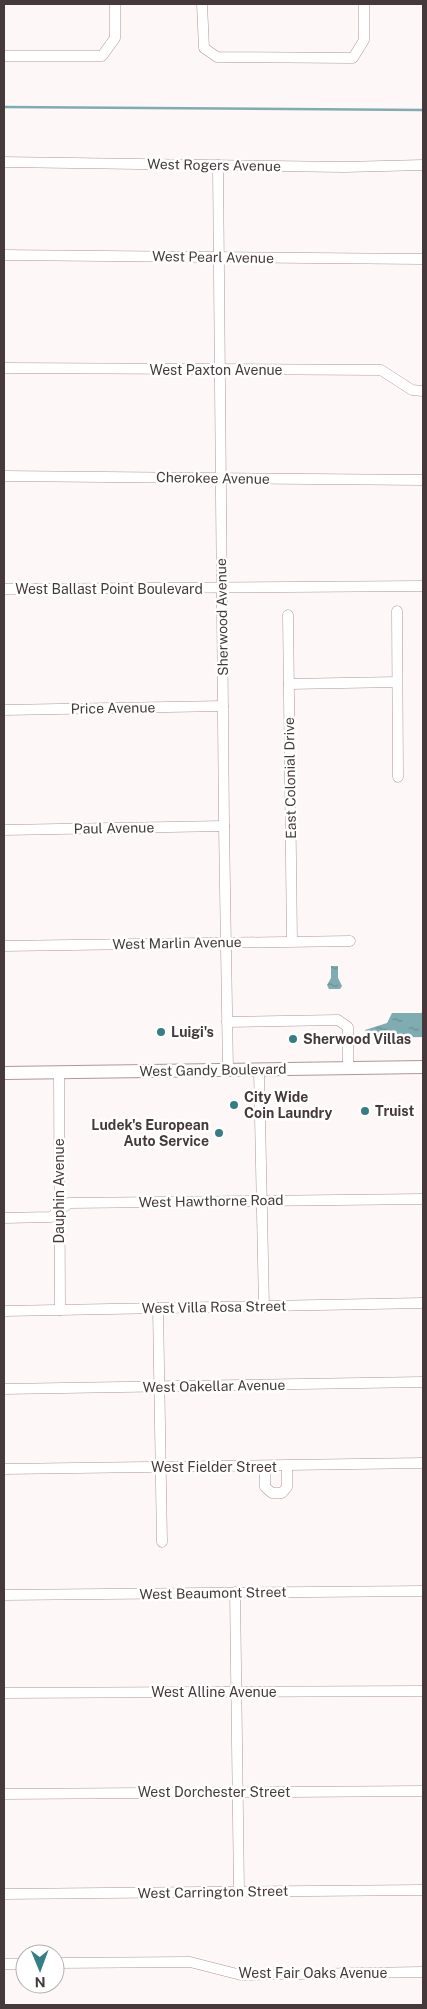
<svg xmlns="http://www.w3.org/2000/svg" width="427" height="2009" font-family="'Public Sans',sans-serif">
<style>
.water{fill:url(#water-ripples)}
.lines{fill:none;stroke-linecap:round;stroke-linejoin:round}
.stream{stroke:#7facb1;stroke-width:2.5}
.minor-casing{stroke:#b1969a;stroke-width:11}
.major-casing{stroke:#b1969a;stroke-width:14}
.minor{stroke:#fff;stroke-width:10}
.major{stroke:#fff;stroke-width:12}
.poi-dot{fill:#367e86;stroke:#fff;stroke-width:2}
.labels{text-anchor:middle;stroke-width:5;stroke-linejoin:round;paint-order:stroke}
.street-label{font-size:14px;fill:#45393b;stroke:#fff}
.poi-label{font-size:14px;font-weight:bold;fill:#45393b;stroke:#fff;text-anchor:start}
</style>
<defs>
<pattern id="water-ripples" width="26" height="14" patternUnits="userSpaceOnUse" patternTransform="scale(1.25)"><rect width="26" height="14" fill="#7facb1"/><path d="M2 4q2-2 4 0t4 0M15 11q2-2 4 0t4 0" fill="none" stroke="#6a8d91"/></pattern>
</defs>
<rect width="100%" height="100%" fill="#fdf7f7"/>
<g class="water">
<path d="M331,966H338V978L342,986L340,989H329L327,985L331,978Z"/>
<path d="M392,1013H423V1037L372,1038L365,1030L387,1023Z"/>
</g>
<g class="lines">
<path class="stream" d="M4,107L423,110"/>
<g class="minor-casing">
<g id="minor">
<path d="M202,4L204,48L217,57L353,58L364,40V4"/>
<path d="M4,56H102L115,38V4"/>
<path d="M4,162L344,167L423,165"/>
<path d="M218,165L224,826L228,1070"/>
<path d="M4,255L423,259"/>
<path d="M4,368L381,370L412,390L423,391"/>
<path d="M4,476L423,480"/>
<path d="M4,589L423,586"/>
<path d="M397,611L398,777"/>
<path d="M288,615L292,941"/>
<path d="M289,684L397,682"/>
<path d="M4,710L223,706"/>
<path d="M4,830L224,826"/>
<path d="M4,946L350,941"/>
<path d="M227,1022L338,1020L348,1027V1068"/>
<path d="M259,1069L264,1307"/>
<path d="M59,1072L60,1310"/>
<path d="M4,1218L51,1217L69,1203L423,1199"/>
<path d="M158,1308L162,1542"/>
<path d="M4,1311L423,1303"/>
<path d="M4,1389L423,1382"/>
<path d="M265,1466V1487L272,1493H282L287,1487V1466"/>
<path d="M4,1469L423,1463"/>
<path d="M235,1592L239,1892"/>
<path d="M4,1595L423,1591"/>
<path d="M4,1693L423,1691"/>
<path d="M4,1794L423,1791"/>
<path d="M4,1894L423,1890"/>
<path d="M55,1963L190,1962L241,1975L423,1972"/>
<path d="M4,1964H25"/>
</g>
</g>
<g class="major-casing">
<path id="major" d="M4,1073L423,1067"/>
</g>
<use href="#minor" class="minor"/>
<use href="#major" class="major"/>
</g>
<g class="poi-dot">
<circle cx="161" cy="1032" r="5"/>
<circle cx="293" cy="1039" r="5"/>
<circle cx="234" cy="1105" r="5"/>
<circle cx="365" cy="1111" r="5"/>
<circle cx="219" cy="1133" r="5"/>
</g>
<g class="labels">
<g class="street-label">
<text transform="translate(214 165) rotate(1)" y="5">West Rogers Avenue</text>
<text transform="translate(213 257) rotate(1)" y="5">West Pearl Avenue</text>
<text x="216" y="375">West Paxton Avenue</text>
<text transform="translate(213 478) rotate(1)" y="5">Cherokee Avenue</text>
<text x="109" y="594">West Ballast Point Boulevard</text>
<text transform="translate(222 617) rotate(-91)" y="5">Sherwood Avenue</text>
<text transform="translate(113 708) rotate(-1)" y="5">Price Avenue</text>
<text transform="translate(290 778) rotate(-91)" y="5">East Colonial Drive</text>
<text transform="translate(114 828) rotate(-1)" y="5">Paul Avenue</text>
<text transform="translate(177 943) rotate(-1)" y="5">West Marlin Avenue</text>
<text transform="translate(213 1070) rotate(-1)" y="5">West Gandy Boulevard</text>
<text transform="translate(59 1191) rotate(-90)" y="5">Dauphin Avenue</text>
<text transform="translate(211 1201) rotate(-1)" y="5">West Hawthorne Road</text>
<text transform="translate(214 1307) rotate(-1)" y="5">West Villa Rosa Street</text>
<text transform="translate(214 1386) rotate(-1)" y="5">West Oakellar Avenue</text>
<text x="214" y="1472">West Fielder Street</text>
<text transform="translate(213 1593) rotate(-1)" y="5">West Beaumont Street</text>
<text x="214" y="1697">West Alline Avenue</text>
<text x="214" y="1797">West Dorchester Street</text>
<text transform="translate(213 1892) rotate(-1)" y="5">West Carrington Street</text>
<text x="313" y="1978">West Fair Oaks Avenue</text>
</g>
<g class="poi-label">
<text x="171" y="1037">Luigi's</text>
<text x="303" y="1044">Sherwood Villas</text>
<text x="244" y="1102">City Wide<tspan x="244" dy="16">Coin Laundry</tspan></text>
<text x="375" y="1116">Truist</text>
<text x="209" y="1130" text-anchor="end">Ludek's European<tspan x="209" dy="16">Auto Service</tspan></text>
</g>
</g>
<rect width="427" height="2009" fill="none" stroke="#45393b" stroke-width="10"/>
<g transform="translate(40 1969) rotate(179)"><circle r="24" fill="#ffffff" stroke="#b5b0b1"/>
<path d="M0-4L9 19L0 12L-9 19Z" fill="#367e86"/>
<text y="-8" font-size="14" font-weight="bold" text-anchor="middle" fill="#45393b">N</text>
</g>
</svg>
